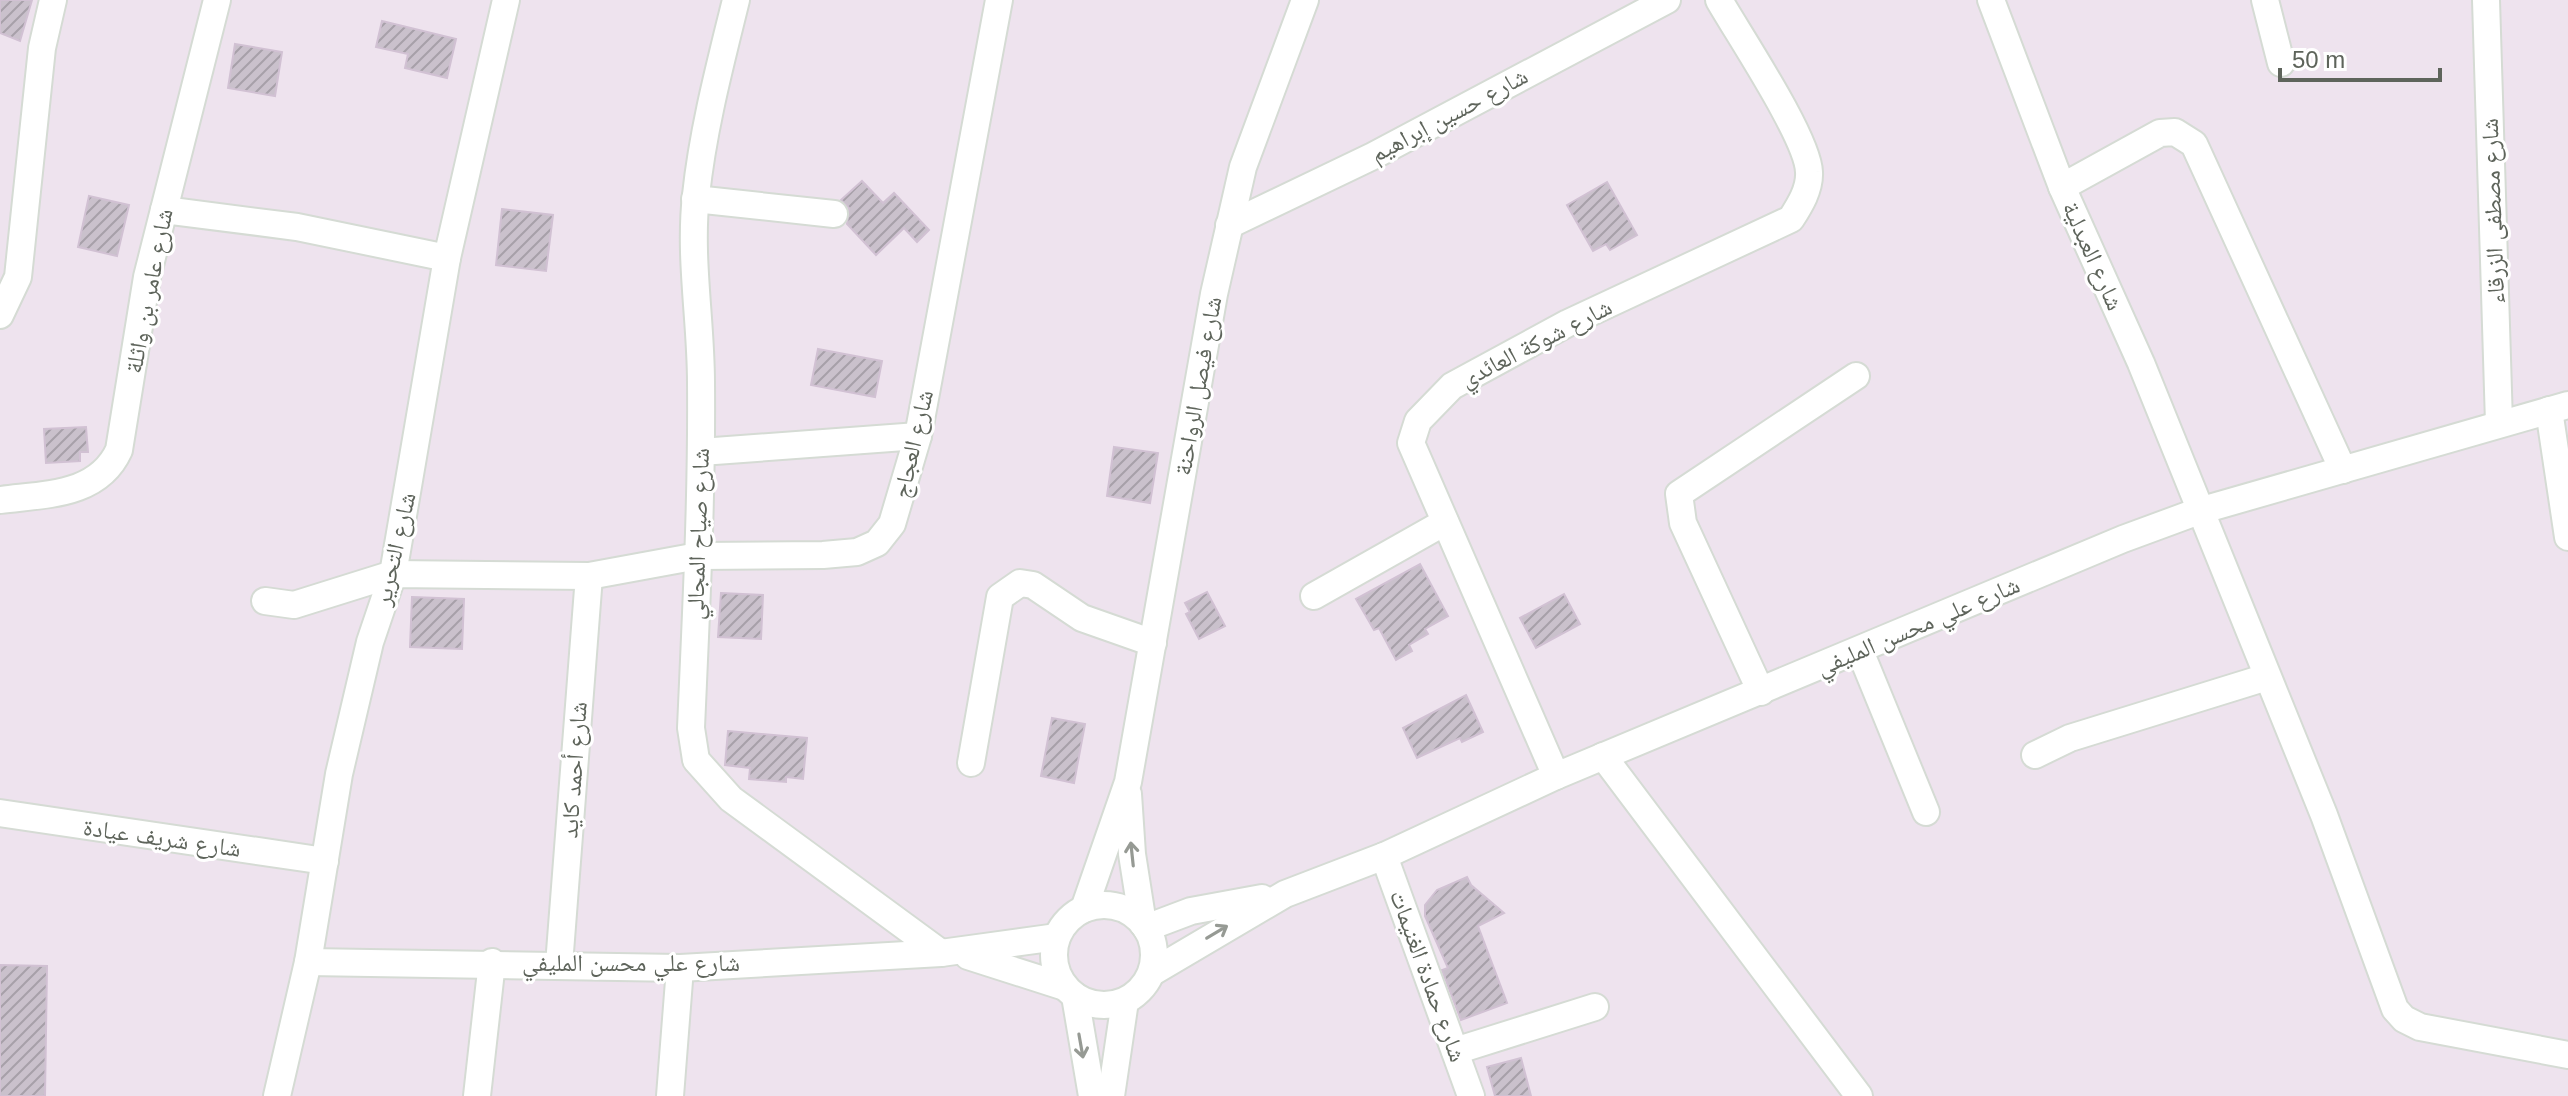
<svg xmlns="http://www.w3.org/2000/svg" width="2568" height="1096" font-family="Helvetica,'Noto Naskh Arabic',sans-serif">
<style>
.building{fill:url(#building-hatch);stroke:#d1c1d3;stroke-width:2}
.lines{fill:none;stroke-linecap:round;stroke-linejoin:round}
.minor-casing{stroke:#d5dbd4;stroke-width:30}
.minor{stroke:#fff;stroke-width:26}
.oneway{stroke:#969a94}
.labels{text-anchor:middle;stroke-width:6;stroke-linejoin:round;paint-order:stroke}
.street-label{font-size:24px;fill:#5e645b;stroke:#fff}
</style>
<defs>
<pattern id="building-hatch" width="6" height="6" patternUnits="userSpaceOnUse" patternTransform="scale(2)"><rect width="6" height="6" fill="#cac1cc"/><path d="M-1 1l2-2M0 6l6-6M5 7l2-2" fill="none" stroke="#a7a0a9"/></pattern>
</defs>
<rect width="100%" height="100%" fill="#eee3ee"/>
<g class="building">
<path d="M0,0H32L20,41L0,33Z"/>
<path d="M382,21L456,39L447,78L405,68L408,54L376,47Z"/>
<path d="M235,44L282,52L275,96L228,88Z"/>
<path d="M862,181L883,203L894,193L929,230L917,242L904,228L876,255L847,224L849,208L841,200Z"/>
<path d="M1607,182L1637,235L1610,250L1606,244L1593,251L1567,205Z"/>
<path d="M89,196L129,205L117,256L78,247Z"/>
<path d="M502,209L553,215L546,271L496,265Z"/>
<path d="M818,349L882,361L875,397L811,385Z"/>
<path d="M86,427L88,452H80V461L46,463L44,429Z"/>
<path d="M1114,447L1158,453L1150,503L1107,496Z"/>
<path d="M1420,564L1448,616L1425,629L1428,634L1409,645L1412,651L1396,660L1379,628L1374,630L1356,599Z"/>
<path d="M1207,592L1225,626L1199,639L1186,614L1190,612L1185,603Z"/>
<path d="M721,593L763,595L761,639L718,637Z"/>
<path d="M1564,594L1580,624L1536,648L1520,618Z"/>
<path d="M412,597L464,599L462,649L410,647Z"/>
<path d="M1466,695L1483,732L1462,742L1460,738L1417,758L1403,728Z"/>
<path d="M1052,718L1085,724L1074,783L1041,776Z"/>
<path d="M728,731L807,738L803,779L786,777V782L749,779L750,768L725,765Z"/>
<path d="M1467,877L1471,885L1504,913L1478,926L1507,1003L1461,1020L1442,970L1448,968L1425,916V905L1437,890Z"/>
<path d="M0,965L47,966L45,1096H0Z"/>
<path d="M1521,1058L1531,1096H1495L1487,1067Z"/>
</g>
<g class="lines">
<g class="minor-casing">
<g id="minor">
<path d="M736,0C720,65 703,129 696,195C689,258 701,320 701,383C702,498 696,613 691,728L696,760L731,799L941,953"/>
<path d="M1991,0L2062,187L2141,363L2324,815L2395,1009L2404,1019L2420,1027L2568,1055"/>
<path d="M2265,0L2281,63"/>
<path d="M2486,0L2499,423"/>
<path d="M2062,187L2160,133L2175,132L2194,144L2343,470"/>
<path d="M695,199L834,214"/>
<path d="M164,210L297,227L447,258"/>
<path d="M1229,225L1373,156L1667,0"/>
<path d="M0,315L18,277L42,48L53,0"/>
<path d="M2549,410L2568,537"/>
<path d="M701,452L918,436"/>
<path d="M0,500C46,494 98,496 119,450L147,277L217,0"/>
<path d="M1314,596L1445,522"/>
<path d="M265,601L294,605L393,574L589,576L698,556L823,555L857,552L877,543L892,524L918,436L999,0"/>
<path d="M1860,651L1926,812"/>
<path d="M1761,692L1683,523L1679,494L1856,376"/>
<path d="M2035,755L2070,738L2267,677"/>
<path d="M1603,756L1859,1096"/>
<path d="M971,763L1000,597L1020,583L1033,585L1082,618L1153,643"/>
<path d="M1556,776L1411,443L1418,421L1452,386L1568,323L1791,219C1800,205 1810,189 1809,172C1808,138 1739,35 1719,0"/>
<path d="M1128,794L1132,854L1143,924"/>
<path d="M0,813L325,861"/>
<path d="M1384,856L1471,1096"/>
<circle cx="1104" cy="955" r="50"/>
<path d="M1084,909L1128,782L1214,294L1243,167L1305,0"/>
<path d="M1146,928L1191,911L1262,898"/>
<path d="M968,956L1065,987"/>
<path d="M308,962L680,968L941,953L1057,937"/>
<path d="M559,965L589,576"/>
<path d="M1151,973L1285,894L1384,856L1556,776L2123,539L2199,511L2568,405"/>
<path d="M1075,996L1092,1096"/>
<path d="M1455,1051L1595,1007"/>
<path d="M277,1096L308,962L339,774L370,642L393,574L447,258L506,0"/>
<path d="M477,1096L492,962"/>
<path d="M670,1096L680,968"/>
<path d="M1111,1096L1125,1001"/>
</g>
</g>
<use href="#minor" class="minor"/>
</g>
<defs><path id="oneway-shaft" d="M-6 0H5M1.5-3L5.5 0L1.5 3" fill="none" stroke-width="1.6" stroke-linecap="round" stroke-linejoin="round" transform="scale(2)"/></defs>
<g class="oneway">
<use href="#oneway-shaft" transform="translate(1132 854) rotate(-96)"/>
<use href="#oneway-shaft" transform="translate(1217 932) rotate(-31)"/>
<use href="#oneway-shaft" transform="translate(1081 1046) rotate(80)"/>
</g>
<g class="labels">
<g class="street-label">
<text transform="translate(1449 115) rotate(-28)" y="8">شارع حسين إبراهيم</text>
<text transform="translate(2493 211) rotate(-92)" y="8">شارع مصطفى الزرقاء</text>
<text transform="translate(2093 256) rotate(66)" y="8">شارع العبدلية</text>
<text transform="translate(149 291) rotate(-79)" y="8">شارع عامر بن واثلة</text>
<text transform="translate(1536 343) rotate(-27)" y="8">شارع شوكة العائدي</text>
<text transform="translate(1198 386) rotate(-80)" y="8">شارع فيصل الرواحنة</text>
<text transform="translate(913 444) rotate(-77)" y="8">شارع العجاج</text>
<text transform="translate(698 534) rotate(-88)" y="8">شارع صياح المجالي</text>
<text transform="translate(395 549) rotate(-77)" y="8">شارع التحرير</text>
<text transform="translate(1918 626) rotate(-23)" y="8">شارع علي محسن المليفي</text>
<text transform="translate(574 770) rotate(-86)" y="8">شارع أحمد كايد</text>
<text transform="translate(162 838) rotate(8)" y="8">شارع شريف عيادة</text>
<text x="631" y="971">شارع علي محسن المليفي</text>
<text transform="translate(1428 976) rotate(70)" y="8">شارع حمادة الغنيمات</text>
</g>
</g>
<path d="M2280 68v12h160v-12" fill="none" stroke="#5e645b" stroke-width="4"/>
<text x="2292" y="68" font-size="24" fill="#5e645b" stroke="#ffffff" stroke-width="6" paint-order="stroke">50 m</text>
</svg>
